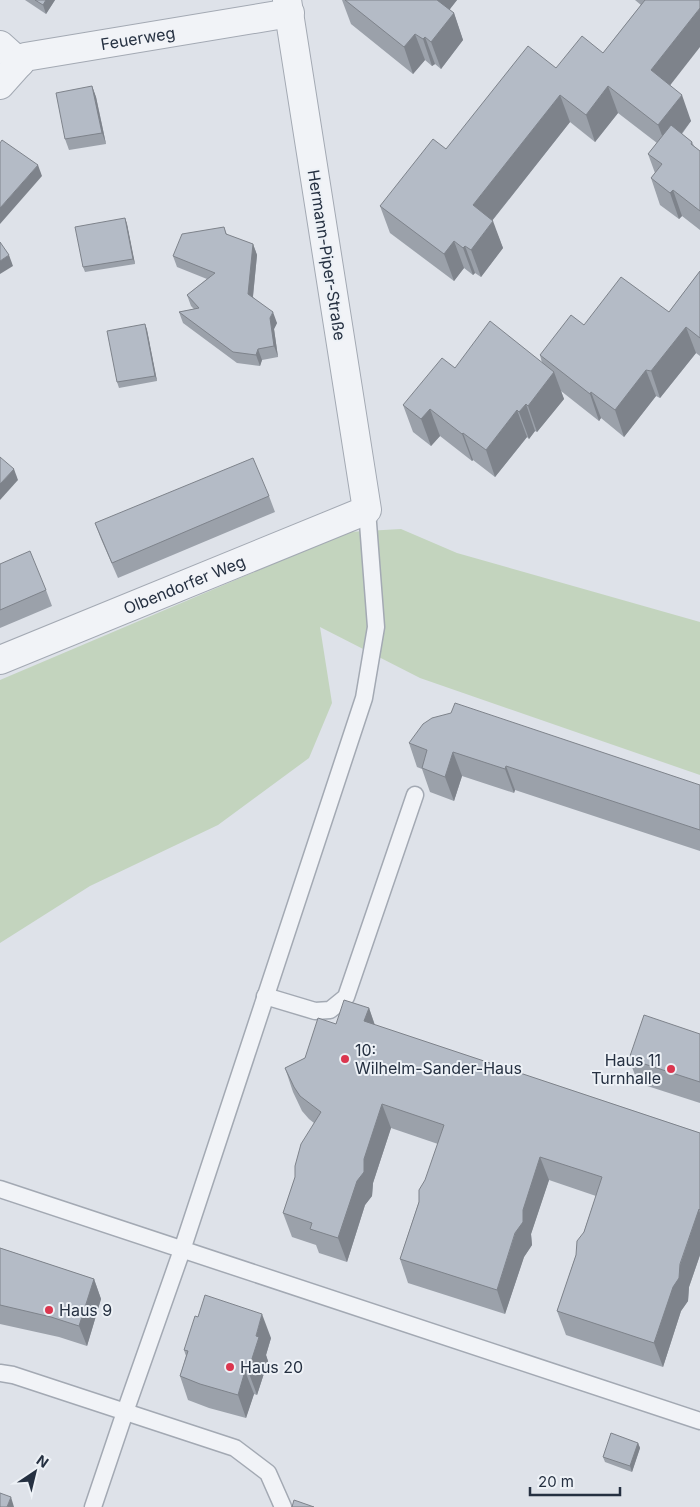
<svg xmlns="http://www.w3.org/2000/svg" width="700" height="1507" font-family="Inter,sans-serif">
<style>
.green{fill:#c3d4be}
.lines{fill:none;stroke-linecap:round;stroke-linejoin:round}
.lane-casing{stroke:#a3a9b3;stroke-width:19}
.street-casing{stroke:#a3a9b3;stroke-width:30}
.lane{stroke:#f1f3f7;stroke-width:16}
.street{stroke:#f1f3f7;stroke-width:28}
.wall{fill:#9ba1aa}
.shaded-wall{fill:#7e838b}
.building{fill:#b4bbc6;stroke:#7e838b}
.poi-dot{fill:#db364f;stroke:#edf1f6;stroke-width:2}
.labels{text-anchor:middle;stroke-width:4;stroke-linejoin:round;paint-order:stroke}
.street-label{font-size:16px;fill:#253041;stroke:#edf1f6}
.poi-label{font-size:16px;fill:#253041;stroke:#edf1f6;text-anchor:start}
</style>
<rect width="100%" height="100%" fill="#dee2e9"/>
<path class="green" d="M401,529L457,553L700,622V775L420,678L320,627L332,703L309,758L218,825L90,886L0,943V680L348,532Z"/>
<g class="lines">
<g class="lane-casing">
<g id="lane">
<path d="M265,996L315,1011L330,1010L346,997L415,795"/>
<path d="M0,1189L700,1421"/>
<path d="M0,1373L13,1375L235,1448L268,1473L283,1507"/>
<path d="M93,1507L125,1412L182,1250L364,698L376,627L367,510"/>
</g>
</g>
<g class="street-casing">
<g id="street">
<path d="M0,45L20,63"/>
<path id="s1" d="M0,85L25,57L290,13"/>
<path id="s2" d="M0,660L367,510L287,0"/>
</g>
</g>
<use href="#lane" class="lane"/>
<use href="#street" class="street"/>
</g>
<g class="wall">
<path d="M25,0H55L46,14Z"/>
<path d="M342,0H457L449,10L454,13L463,40L441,69L435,64L432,66L425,60L413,74L351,24Z"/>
<path d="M635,0H700L670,85L691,121L682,134L692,142L694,146L700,151V230L682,216L679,219L660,205L651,178L655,173L648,154L657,143L618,113L595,142L570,122L492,221L503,248L481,277L475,273L473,275L464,268L454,281L390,233L380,206L446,149L556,68L603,53L641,5Z"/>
<path d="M92,86L96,97L106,144L69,150L65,139Z"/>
<path d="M125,218L127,224L135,264L85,272L83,267Z"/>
<path d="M224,227L227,235L253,244L257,255L253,297L277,323L274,329L278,357L262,360L260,366L237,363L183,323L179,312L194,309L191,306L187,295L207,279L177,267L173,256Z"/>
<path d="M700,271V356L696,353L660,398L656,396L624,437L601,418L599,421L561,391L564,399L537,432L535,431L529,439L527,437L495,477L473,460L472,461L440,436L431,446L413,432L403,405L455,368L542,363L540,355L584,325L669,312Z"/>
<path d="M145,324L147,330L157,381L119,388L117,382Z"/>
<path d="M269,496L275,512L118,578L101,539L95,523Z"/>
<path d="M0,564L46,590L52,606L0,628Z"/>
<path d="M409,743L700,785V851L515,790L514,793L462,776L454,801L430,792L422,769L417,767Z"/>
<path d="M369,1008L375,1025L700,1133V1255L689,1287L688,1301L681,1311L663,1367L566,1335L557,1311L596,1196L549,1180L531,1234L532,1245L524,1257L505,1314L408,1283L400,1259L438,1144L391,1128L373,1183L372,1196L365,1205L347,1262L319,1253L316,1245L292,1237L283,1213L314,1123L309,1119L302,1111L293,1092L285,1068L305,1058L336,1024Z"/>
<path d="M700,1034V1103L638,1083L629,1059Z"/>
<path d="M0,1248L94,1279L101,1299L87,1346L59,1337L0,1324Z"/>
<path d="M271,1338L266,1355L268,1361L257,1395L254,1394L246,1418L209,1408L188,1400L180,1376L186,1356L184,1350Z"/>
<path d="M638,1443L640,1448L632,1472L605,1462L603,1457Z"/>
</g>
<g class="shaded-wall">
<path d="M46,0H55L46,14L43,5Z"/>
<path d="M432,0H457L440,22Z"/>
<path d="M700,8V47L661,97L651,70Z"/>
<path d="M454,13L463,40L441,69L431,42Z"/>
<path d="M415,34L425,60L413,74L404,47Z"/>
<path d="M425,37L435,64L432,66L423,39Z"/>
<path d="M92,86L96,97L106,144L102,133Z"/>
<path d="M608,86L618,113L595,142L586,115Z"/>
<path d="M560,95L570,122L483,232L473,205Z"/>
<path d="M682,95L691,121L668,151L658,125Z"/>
<path d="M38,165L42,176L0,224V208Z"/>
<path d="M673,190L682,216L679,219L670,193Z"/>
<path d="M125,218L127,224L135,264L133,259Z"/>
<path d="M493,221L503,248L481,277L471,250Z"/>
<path d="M454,241L464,268L454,281L444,254Z"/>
<path d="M253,244L257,255L252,305L248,294Z"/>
<path d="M465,246L475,273L473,275L463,248Z"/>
<path d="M9,255L13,266L0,274V261Z"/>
<path d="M273,312L277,323L274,329L278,357L274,346L270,318Z"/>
<path d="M145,324L147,330L157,381L155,376Z"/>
<path d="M686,327L696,353L660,398L651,371Z"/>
<path d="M258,349L262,360L260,366L256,355Z"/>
<path d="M646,370L656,396L624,437L615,410Z"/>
<path d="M554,372L564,399L537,432L528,406Z"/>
<path d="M591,392L601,418L599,421L590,394Z"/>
<path d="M526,404L535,431L529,439L519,412Z"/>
<path d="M430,409L440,436L431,446L421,419Z"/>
<path d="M517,410L527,437L495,477L486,450Z"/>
<path d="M463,433L473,460L472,461L462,434Z"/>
<path d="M14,469L18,480L0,500V484Z"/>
<path d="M453,752L462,776L454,801L445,777Z"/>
<path d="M506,766L515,790L514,793L505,769Z"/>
<path d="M369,1008L377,1032L364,1021Z"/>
<path d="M382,1104L391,1128L373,1183L372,1196L365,1205L347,1262L338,1238Z"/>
<path d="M540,1157L549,1180L531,1234L532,1245L524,1257L505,1314L497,1290Z"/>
<path d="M699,1209L700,1213V1255L689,1287L688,1301L681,1311L663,1367L654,1343Z"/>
<path d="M94,1279L101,1299L87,1346L79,1326Z"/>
<path d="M262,1314L271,1338L266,1355L268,1361L257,1395L248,1371L256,1336Z"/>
<path d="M245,1371L254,1394L246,1418L238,1395Z"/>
<path d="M638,1443L640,1448L632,1472L630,1466Z"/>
<path d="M11,1497L14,1507H7Z"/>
</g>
<g class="building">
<path d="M35,0H46L43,5Z"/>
<path d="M345,0H437L454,13L431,42L425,37L423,39L415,34L404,47Z"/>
<path d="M645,0H700V8L651,70L682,95L658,125L608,86L586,115L560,95L473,205L493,221L471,250L465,246L463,248L454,241L444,254L380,206L433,139L446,149L528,46L556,68L582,36L603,53Z"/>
<path d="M92,86L102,133L65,139L56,93Z"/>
<path d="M671,125L692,142L691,144L700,151V211L673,190L670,193L651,178L662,164L648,154Z"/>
<path d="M2,140L38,165L0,208V143Z"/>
<path d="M125,218L133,259L83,267L75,227Z"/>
<path d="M224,227L226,234L253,244L248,294L273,312L270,318L274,346L258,349L256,355L233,352L179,312L199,308L187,295L215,273L173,256L182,234Z"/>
<path d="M0,242L9,255L0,261Z"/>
<path d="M700,271V338L686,327L651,371L646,370L615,410L591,392L590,394L540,355L571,315L584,325L621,277L669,312Z"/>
<path d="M490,321L554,372L528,406L526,404L519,412L517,410L486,450L463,433L462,434L430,409L421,419L403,405L442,358L455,368Z"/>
<path d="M145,324L155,376L117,382L107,331Z"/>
<path d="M0,457L14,469L0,484Z"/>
<path d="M253,458L269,496L112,563L95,523Z"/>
<path d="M30,551L46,590L0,610V564Z"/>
<path d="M455,703L700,785V830L506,766L505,769L453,752L445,777L422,768L427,750L409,743L423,724L432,718L451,713Z"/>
<path d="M344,1000L369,1008L364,1021L700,1133V1210L699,1209L680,1264L679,1278L673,1287L654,1343L557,1311L576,1255L577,1241L584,1232L602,1177L540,1157L523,1210V1222L515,1233L497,1290L400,1259L419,1202V1190L425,1180L444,1125L382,1104L364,1159V1172L357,1181L338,1238L310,1229L312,1223L283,1213L295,1177V1166L301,1144L321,1112L300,1096L294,1087L285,1068L305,1058L318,1018L336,1024Z"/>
<path d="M644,1015L700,1034V1082L629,1059Z"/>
<path d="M0,1248L94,1279L79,1326L51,1317L0,1305Z"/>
<path d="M205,1295L262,1314L256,1336L259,1337L248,1371H245L238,1395L200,1384L180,1376L188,1351L184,1350L195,1316L198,1317Z"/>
<path d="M611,1433L638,1443L630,1466L603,1457Z"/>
<path d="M0,1493L11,1497L7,1507H0Z"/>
<path d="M294,1500L314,1507H292Z"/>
</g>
<g class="poi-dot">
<circle cx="345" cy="1059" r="5"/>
<circle cx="671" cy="1069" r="5"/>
<circle cx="49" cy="1310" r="5"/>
<circle cx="230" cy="1367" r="5"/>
</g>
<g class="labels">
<g class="street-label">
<text dy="6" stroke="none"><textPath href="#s1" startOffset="152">Feuerweg</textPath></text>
<text transform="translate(327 255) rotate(81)" y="6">Hermann-Piper-Straße</text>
<text dy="6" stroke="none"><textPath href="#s2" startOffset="199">Olbendorfer Weg</textPath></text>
</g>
<g class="poi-label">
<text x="355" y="1056">10:<tspan x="355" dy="18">Wilhelm-Sander-Haus</tspan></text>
<text x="661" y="1066" text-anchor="end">Haus 11<tspan x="661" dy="18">Turnhalle</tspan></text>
<text x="59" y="1316">Haus 9</text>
<text x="240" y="1373">Haus 20</text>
</g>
</g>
<g transform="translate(35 1472) rotate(35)" stroke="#edf1f6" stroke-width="4" paint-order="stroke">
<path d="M0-4L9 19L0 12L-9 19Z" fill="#253041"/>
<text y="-8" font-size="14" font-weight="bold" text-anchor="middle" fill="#253041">N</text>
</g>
<path d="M530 1487v8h90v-8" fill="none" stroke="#253041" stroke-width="2.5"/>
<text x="538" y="1487" font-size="15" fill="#253041" stroke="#edf1f6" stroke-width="4" paint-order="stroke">20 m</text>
</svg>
